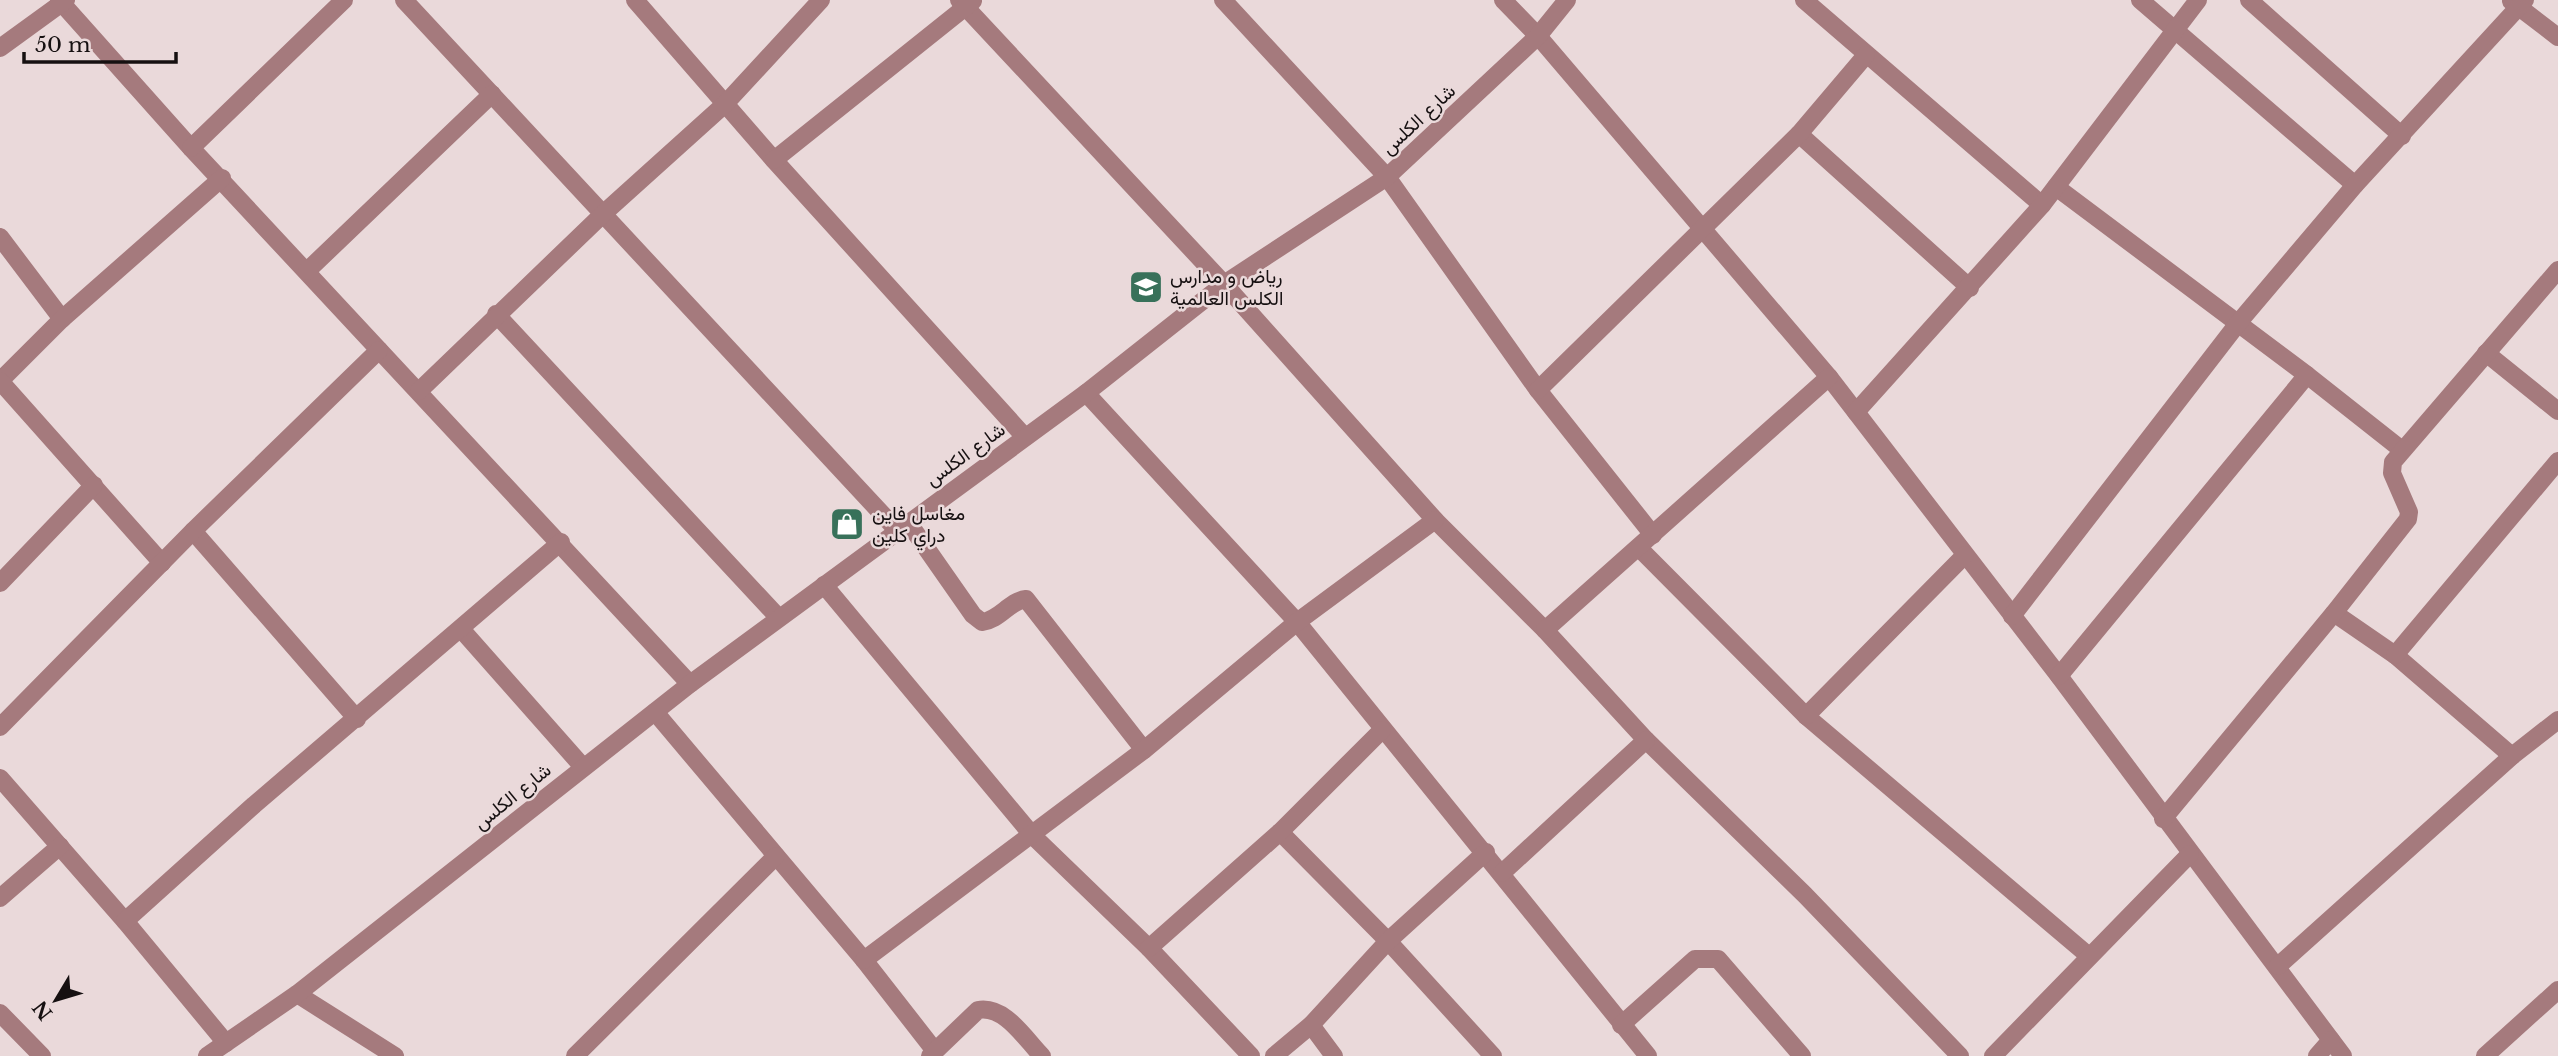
<svg xmlns="http://www.w3.org/2000/svg" width="2558" height="1056" font-family="'Libre Baskerville',Vazirmatn,serif">
<style>
.lines{fill:none;stroke-linecap:round;stroke-linejoin:round}
.minor{stroke:#a57a7d;stroke-width:18}
.tertiary{stroke:#a57a7d;stroke-width:18}
.labels{text-anchor:middle;stroke-width:5;stroke-linejoin:round;paint-order:stroke}
.street-label{font-size:19px;fill:#161011;stroke:#ead9da}
.poi-label{font-size:19px;fill:#161011;stroke:#ead9da;text-anchor:start}
</style>
<rect width="100%" height="100%" fill="#ead9da"/>
<g class="lines">
<g class="minor">
<path d="M59,0L191,148L690,684"/>
<path d="M404,0L897,530"/>
<path d="M635,0L774,160L1025,437"/>
<path d="M959,0L1224,284L1435,520L1545,630L1646,740L1805,895L1960,1056"/>
<path d="M1223,0L1387,177L1538,390L1653,535"/>
<path d="M1503,0L1538,36L1829,377L2059,676L2343,1056"/>
<path d="M1804,0L2042,205"/>
<path d="M2140,0L2355,185"/>
<path d="M2249,0L2402,136"/>
<path d="M2511,1L2558,37"/>
<path d="M0,48L66,0"/>
<path d="M1799,134L1970,288"/>
<path d="M191,148L344,0"/>
<path d="M774,160L973,1"/>
<path d="M2056,187L2307,375L2059,676"/>
<path d="M0,237L62,319"/>
<path d="M307,271L492,94"/>
<path d="M496,314L778,617"/>
<path d="M2486,353L2558,411"/>
<path d="M2307,375L2402,450"/>
<path d="M0,381L62,319L222,178"/>
<path d="M0,381L162,563"/>
<path d="M1538,390L1799,134L1866,55"/>
<path d="M419,391L604,213L725,104L821,0"/>
<path d="M1086,393L1297,622L1648,1056"/>
<path d="M1856,412L2042,205L2198,0"/>
<path d="M908,522L973,615L982,622C1000,620 1009,601 1026,599L1144,750"/>
<path d="M193,531L357,719"/>
<path d="M1639,548L1806,716L2089,956"/>
<path d="M0,583L94,485"/>
<path d="M824,585L1033,836L1149,948L1251,1056"/>
<path d="M2334,613L2395,655L2512,756"/>
<path d="M2012,616L2239,322L2355,185L2525,0"/>
<path d="M461,629L583,767"/>
<path d="M1545,630L1829,377"/>
<path d="M2395,655L2558,461"/>
<path d="M655,712L864,960L935,1051"/>
<path d="M1806,716L1965,555"/>
<path d="M0,727L193,531L379,350"/>
<path d="M0,778L125,921L226,1043"/>
<path d="M2163,819L2334,613L2408,519L2409,512L2392,473L2393,462L2558,270"/>
<path d="M1280,832L1388,941L1493,1056"/>
<path d="M1502,873L1646,740"/>
<path d="M0,898L60,846"/>
<path d="M125,921L254,805L561,542"/>
<path d="M1149,948L1280,832L1382,730"/>
<path d="M864,960L1144,750L1297,622L1435,520"/>
<path d="M2278,966L2512,756L2558,720"/>
<path d="M297,994L395,1056"/>
<path d="M0,1013L42,1056"/>
<path d="M1311,1025L1334,1056"/>
<path d="M1621,1025L1695,959H1718L1802,1056"/>
<path d="M575,1056L776,856"/>
<path d="M930,1056L978,1010C1005,1005 1025,1039 1042,1056"/>
<path d="M1274,1056L1311,1025L1388,941L1486,852"/>
<path d="M1993,1056L2190,854"/>
<path d="M2317,1056L2331,1040"/>
<path d="M2485,1056L2558,990"/>
</g>
<path class="tertiary" d="M207,1056L297,994L690,684L1086,393L1224,284L1387,177L1538,36L1567,0"/>
</g>
<defs>
<g id="school-square" transform="scale(1.75)"><rect x="-9" y="-9" width="18" height="18" rx="4" fill="#38715a" stroke="#ead9da"/><path d="M0-5L7-2L0 1L-7-2ZM-4 1L0 2.5L4 1V4Q0 6-4 4Z" fill="#fff"/></g>
<g id="shop-square" transform="scale(1.75)"><rect x="-9" y="-9" width="18" height="18" rx="4" fill="#38715a" stroke="#ead9da"/><path d="M-5-2.5h2.3a2.7 3.5 0 0 1 5.4 0H5L5.5 6h-11ZM-1.5-2.5h3a1.5 2.3 0 0 0-3 0Z" fill="#fff"/></g>
</defs>
<g fill-rule="evenodd">
<use href="#school-square" x="1146" y="287"/>
<use href="#shop-square" x="847" y="524"/>
</g>
<g class="labels">
<g class="street-label">
<text transform="translate(1418 119) rotate(-43)" y="7">شارع الكلس</text>
<text transform="translate(965 454) rotate(-36)" y="7">شارع الكلس</text>
<text transform="translate(512 796) rotate(-39)" y="7">شارع الكلس</text>
</g>
<g class="poi-label">
<text x="1170" y="283">رياض و مدارس<tspan x="1170" dy="22">الكلس العالمية</tspan></text>
<text x="872" y="520">مغاسل فاين<tspan x="872" dy="22">دراي كلين</tspan></text>
</g>
</g>
<g transform="translate(56 1000) rotate(232)" stroke="#ead9da" stroke-width="5" paint-order="stroke">
<path d="M0-5L12 26L0 18L-12 26Z" fill="#161011"/>
<text y="-10" font-size="19" font-weight="bold" text-anchor="middle" fill="#161011">N</text>
</g>
<path d="M24 52v10h152v-10" fill="none" stroke="#161011" stroke-width="3.5"/>
<text x="35" y="52" font-size="21" fill="#161011" stroke="#ead9da" stroke-width="5" paint-order="stroke">50 m</text>
</svg>
